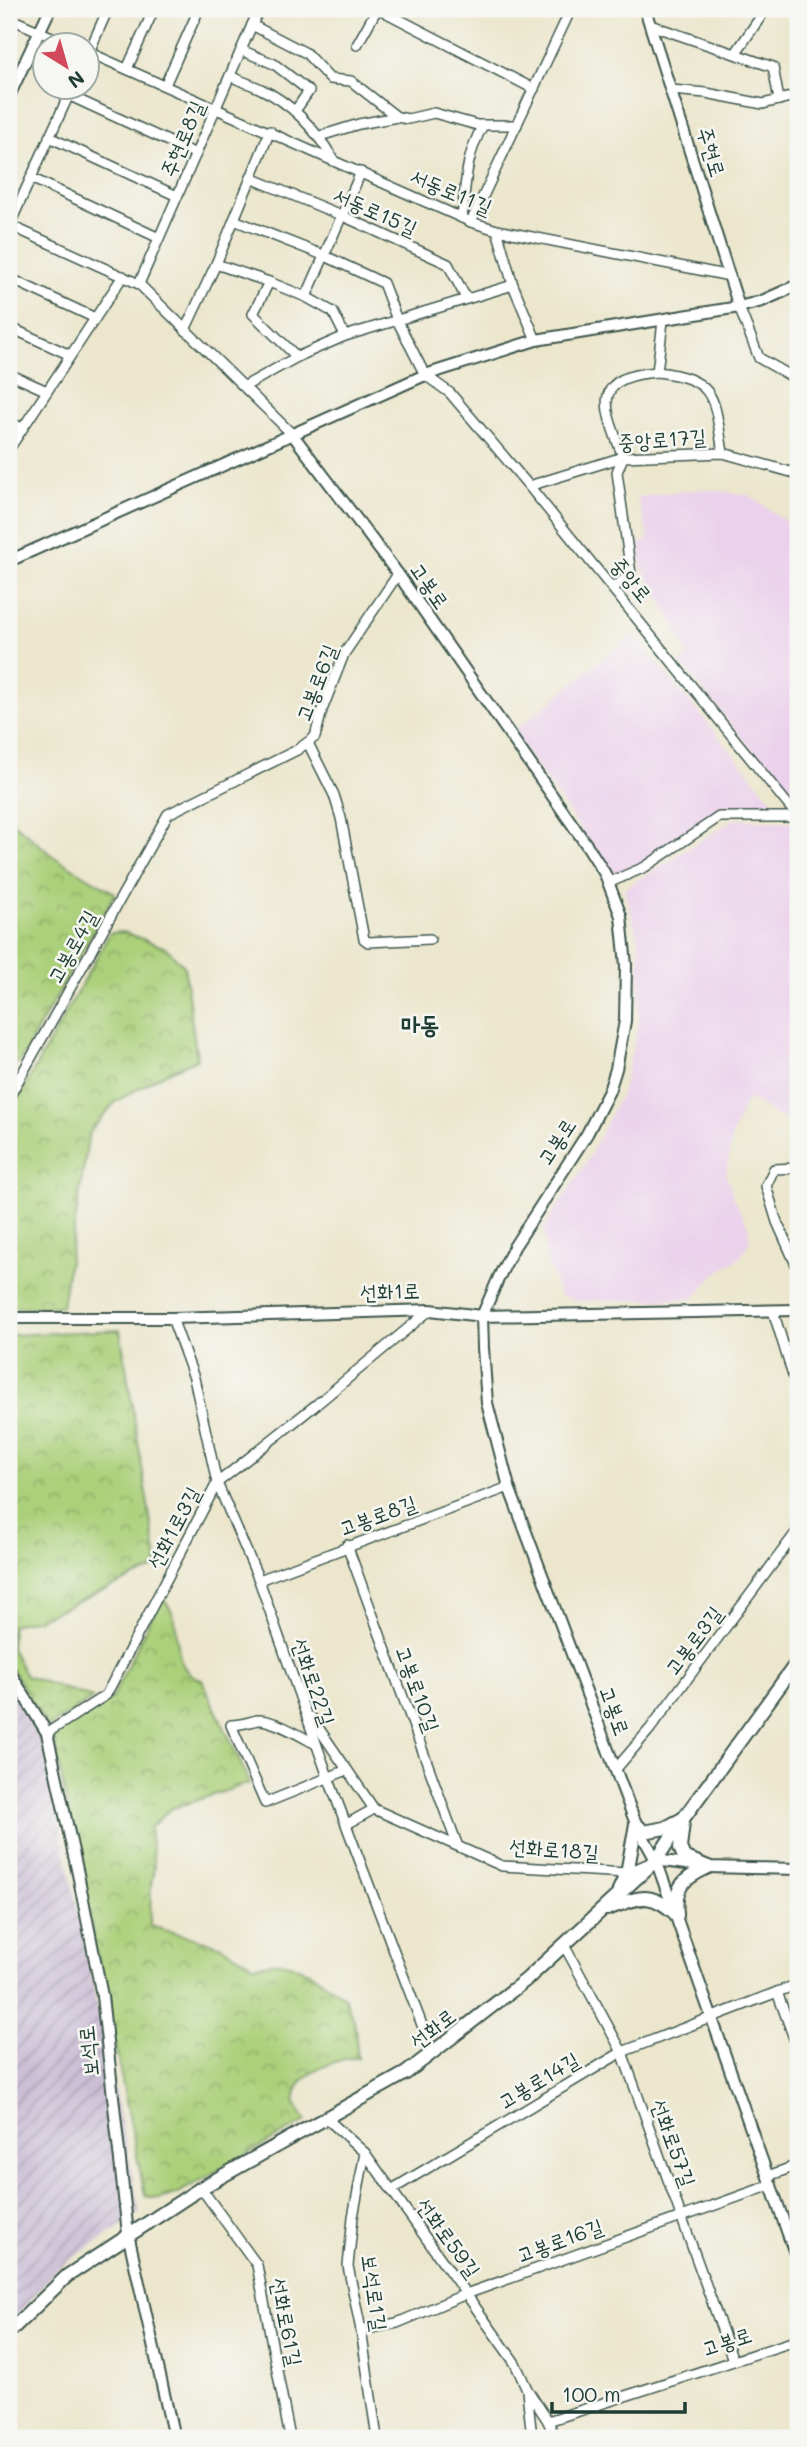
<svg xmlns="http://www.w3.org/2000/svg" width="807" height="2447" font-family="Mali,'Poor Story',sans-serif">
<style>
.built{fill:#ebd1eb}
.industrial{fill:url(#industrial-furrows)}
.park{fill:url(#park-crowns);stroke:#658657;stroke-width:2}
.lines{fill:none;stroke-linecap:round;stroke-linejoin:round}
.minor-casing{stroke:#3e564b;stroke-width:12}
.tertiary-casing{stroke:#3e564b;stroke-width:14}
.secondary-casing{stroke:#3e564b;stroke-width:16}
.minor{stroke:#fff;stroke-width:9}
.tertiary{stroke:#fff;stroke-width:10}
.secondary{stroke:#fff;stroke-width:12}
.labels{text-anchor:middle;stroke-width:5;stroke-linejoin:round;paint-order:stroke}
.street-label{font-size:21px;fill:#1f3d34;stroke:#f6f6f2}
.quarter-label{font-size:24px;font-weight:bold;fill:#1f3d34;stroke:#f6f6f2}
</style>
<defs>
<pattern id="industrial-furrows" width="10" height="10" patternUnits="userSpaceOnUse" patternTransform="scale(1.75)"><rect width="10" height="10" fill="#cbbfd5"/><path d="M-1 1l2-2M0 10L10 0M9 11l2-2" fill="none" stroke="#a49cae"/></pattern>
<pattern id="park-crowns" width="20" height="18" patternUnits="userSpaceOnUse" patternTransform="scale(1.75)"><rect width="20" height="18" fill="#abd07a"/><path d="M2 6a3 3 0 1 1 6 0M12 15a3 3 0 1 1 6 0" fill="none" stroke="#8baa65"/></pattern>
</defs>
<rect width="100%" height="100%" fill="#f6f6f2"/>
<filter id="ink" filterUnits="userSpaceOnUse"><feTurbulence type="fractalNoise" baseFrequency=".0143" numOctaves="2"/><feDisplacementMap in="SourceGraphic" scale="14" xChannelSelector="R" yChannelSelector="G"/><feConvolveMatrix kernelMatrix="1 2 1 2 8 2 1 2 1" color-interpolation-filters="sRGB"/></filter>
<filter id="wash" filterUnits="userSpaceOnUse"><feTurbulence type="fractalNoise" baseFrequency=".00686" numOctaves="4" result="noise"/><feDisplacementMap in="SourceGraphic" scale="28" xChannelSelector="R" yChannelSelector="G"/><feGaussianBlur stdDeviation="1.57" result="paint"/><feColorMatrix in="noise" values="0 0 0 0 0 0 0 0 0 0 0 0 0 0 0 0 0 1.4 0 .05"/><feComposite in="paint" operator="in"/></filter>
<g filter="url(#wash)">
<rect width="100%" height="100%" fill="#ebe6cc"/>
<g class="built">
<path d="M702,489L749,495L786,522L798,517V806L681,664L687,655L677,628L642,568L637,544L649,540L637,497Z"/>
<path d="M633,634L776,805V812L717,813L643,863L613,876L513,732Z"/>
<path d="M735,819L798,822V1128L747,1098L732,1135L726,1175L735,1201L748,1226L750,1240L740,1258L715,1274L693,1299L578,1301L560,1296L547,1262L544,1228L586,1163L622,1092L639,1022V940L624,889Z"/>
</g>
<path class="industrial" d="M9,1686L40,1730L140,2213L55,2270L9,2325Z"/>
<g class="park">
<path d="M9,819L54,857L115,893L20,1061L9,1066Z"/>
<path d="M124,932L166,948L184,966L197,1059L166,1073L115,1102L89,1133L62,1306L9,1308V1115L110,933Z"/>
<path d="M120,1330L158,1567L38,1619L12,1625L11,1648L26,1676L93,1698L48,1727L9,1665V1335Z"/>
<path d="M161,1597C191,1624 162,1667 202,1680L250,1783L170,1809L150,1828L154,1867L151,1885L150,1926L219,1945L254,1965L283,1962L311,1973L344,1997L354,2020L358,2058C343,2056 305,2072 298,2087C296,2091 296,2099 295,2104L306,2121L178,2193L160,2199L145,2196L53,1735L112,1698Z"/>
</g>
</g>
<g filter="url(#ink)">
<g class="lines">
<g class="minor-casing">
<g id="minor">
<path d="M379,9L534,89"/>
<path d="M9,18L72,46"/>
<path d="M252,25L306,53L330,79L351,81L397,117"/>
<path d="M650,25L773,67L779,100"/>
<path d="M357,45L377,9"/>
<path d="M241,50L274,64L309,91L295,111"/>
<path d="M88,52L471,222L497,230L513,285L536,340"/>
<path d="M88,54L108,9"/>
<path d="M735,54L766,9"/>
<path d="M127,69L154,9"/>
<path d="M230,76C240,81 251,84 261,89C293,104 316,130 333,159"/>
<path d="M165,85L199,9"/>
<path d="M671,90L706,93L763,104L798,95"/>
<path d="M68,95L196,154"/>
<path d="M320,136L359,124L397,117L408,119L434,113L477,125H517"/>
<path d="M49,137L177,196"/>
<path d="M31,178L159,238"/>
<path d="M251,178L343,216L448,264L466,298"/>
<path d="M462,218C466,182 465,158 483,125"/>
<path d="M234,220L323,255L383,283L397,320L425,375L450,393L529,486L798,817"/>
<path d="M471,222L571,9"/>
<path d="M9,225L139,284L293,435"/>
<path d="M9,226L72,88"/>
<path d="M497,230L730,276"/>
<path d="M216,264L269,282L306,297L333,312L345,336"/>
<path d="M9,278L95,318"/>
<path d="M269,282L253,314L297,357"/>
<path d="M139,284L259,9"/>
<path d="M306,297L361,172"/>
<path d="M739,307L759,358L798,380"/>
<path d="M9,327L70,355"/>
<path d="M185,330L216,264L270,131"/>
<path d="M657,372C718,379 714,399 723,453"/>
<path d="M9,374L47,391"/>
<path d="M245,386L297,357L345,336L513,285"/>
<path d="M9,422L22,428"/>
<path d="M9,449L123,276"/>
<path d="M529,486L623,457L723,453L798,474"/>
<path d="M613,588L631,574L617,472L623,457C606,410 587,377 657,372L663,321"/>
<path d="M308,743L334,795L341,818L364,939L368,942L430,939"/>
<path d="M608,883L645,867L719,817H798"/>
<path d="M9,1072L19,1079"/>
<path d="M9,1097L168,814L297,750L315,737L322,710L344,654L398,574"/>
<path d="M798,1168L774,1169L766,1186L777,1222L798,1269"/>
<path d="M773,1311L798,1392"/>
<path d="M172,1318L194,1378L217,1483L259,1580L328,1777L433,2054"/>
<path d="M347,1545L457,1844"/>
<path d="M259,1580L509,1487"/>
<path d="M311,1717L374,1809L502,1866L627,1873L647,1864"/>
<path d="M47,1733L106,1695L217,1483L317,1404L430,1310"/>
<path d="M316,1744C302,1737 273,1719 258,1720C248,1722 241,1725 231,1725L265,1803L347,1770"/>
<path d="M615,1770L650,1729L798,1530"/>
<path d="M347,1824L374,1809"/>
<path d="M564,1945L622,2052L733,2360"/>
<path d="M777,1992L798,2049"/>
<path d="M326,2118L365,2153L466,2294L515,2363L527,2389L548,2421L555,2438"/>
<path d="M365,2153L353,2217L348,2266L361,2330L377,2438"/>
<path d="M768,2176L798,2165"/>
<path d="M201,2188L257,2265L290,2438"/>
<path d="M391,2190L622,2052L798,1984"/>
<path d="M361,2330L397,2323L466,2294L771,2185"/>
<path d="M527,2391L532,2438"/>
<path d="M548,2421L798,2340"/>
</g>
</g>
<g class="tertiary-casing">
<g id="tertiary">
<path d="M645,9L739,307"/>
<path d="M9,96L50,9"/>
<path d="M293,435L398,574L588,847L605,874L621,916L626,965L625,1021L616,1069L609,1091L587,1134L514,1247L499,1277L482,1316L483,1348L487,1403L509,1487L636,1824L656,1860L798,2262"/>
<path d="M9,561L425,375L536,340L739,307L762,301L798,285"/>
<path d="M9,1318H172L430,1310L482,1316L798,1310"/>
<path d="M9,1671L47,1733L78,1874L102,1996L128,2234L174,2438"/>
<path d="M656,1860L708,1867L798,1869"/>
</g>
</g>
<g class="secondary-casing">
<g id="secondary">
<path d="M683,1822L680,1848L684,1857L708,1867"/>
<path d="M636,1824L644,1832L665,1828L682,1819"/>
<path d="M619,1890L627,1873L636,1824"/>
<path d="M607,1909C639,1898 649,1889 677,1915"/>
<path d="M677,1915C674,1886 683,1879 708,1867"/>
<path d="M9,2332L67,2276L201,2188L406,2073L527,1979L656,1860L683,1819L798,1661"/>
</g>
</g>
<use href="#minor" class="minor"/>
<use href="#tertiary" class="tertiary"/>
<use href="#secondary" class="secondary"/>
</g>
</g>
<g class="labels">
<g class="street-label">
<text transform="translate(183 139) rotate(-67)" y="7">주현로8길</text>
<text transform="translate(711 152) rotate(73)" y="7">주현로</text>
<text transform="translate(451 192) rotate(23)" y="7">서동로11길</text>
<text transform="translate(375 212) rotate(24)" y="7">서동로15길</text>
<text transform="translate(662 440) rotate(-4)" y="7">중앙로17길</text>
<text transform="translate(631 580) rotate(51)" y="7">중앙로</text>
<text transform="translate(429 586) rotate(55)" y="7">고봉로</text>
<text transform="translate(317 683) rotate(-69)" y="7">고봉로6길</text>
<text transform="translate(73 947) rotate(-61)" y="7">고봉로4길</text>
<text transform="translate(557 1142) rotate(-57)" y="7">고봉로</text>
<text transform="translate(390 1292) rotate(-2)" y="7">선화1로</text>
<text transform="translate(378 1516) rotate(-20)" y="7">고봉로8길</text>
<text transform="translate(174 1528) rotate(-62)" y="7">선화1로3길</text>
<text transform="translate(694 1641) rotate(-53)" y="7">고봉로3길</text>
<text transform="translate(313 1682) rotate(71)" y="7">선화로22길</text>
<text transform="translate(417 1689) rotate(70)" y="7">고봉로10길</text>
<text transform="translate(614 1711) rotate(70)" y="7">고봉로</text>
<text transform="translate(554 1850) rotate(4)" y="7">선화로18길</text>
<text transform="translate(433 2029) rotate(-38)" y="7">선화로</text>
<text transform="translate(89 2051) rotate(-96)" y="7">보석로</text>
<text transform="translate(539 2081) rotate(-31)" y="7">고봉로14길</text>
<text transform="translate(673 2143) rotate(70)" y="7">선화로57길</text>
<text transform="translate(448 2238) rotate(54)" y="7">선화로59길</text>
<text transform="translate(560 2241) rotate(-20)" y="7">고봉로16길</text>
<text transform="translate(374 2293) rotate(82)" y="7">보석로1길</text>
<text transform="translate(286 2322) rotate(79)" y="7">선화로61길</text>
<text transform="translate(727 2342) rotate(-18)" y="7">고봉로</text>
</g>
<g class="quarter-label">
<text x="420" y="1033">마동</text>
</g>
</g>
<rect width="807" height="2447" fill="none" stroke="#f6f6f2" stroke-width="35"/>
<g transform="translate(66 66) rotate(143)"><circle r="33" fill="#f6f6f2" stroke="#a0aca6" stroke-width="2"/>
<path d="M0-5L12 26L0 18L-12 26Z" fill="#d1495b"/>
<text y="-10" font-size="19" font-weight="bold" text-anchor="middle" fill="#1f3d34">N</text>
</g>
<path d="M552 2402v10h133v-10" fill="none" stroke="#1f3d34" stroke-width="3.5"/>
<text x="562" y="2402" font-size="21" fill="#1f3d34" stroke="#f6f6f2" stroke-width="5" paint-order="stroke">100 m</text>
</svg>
